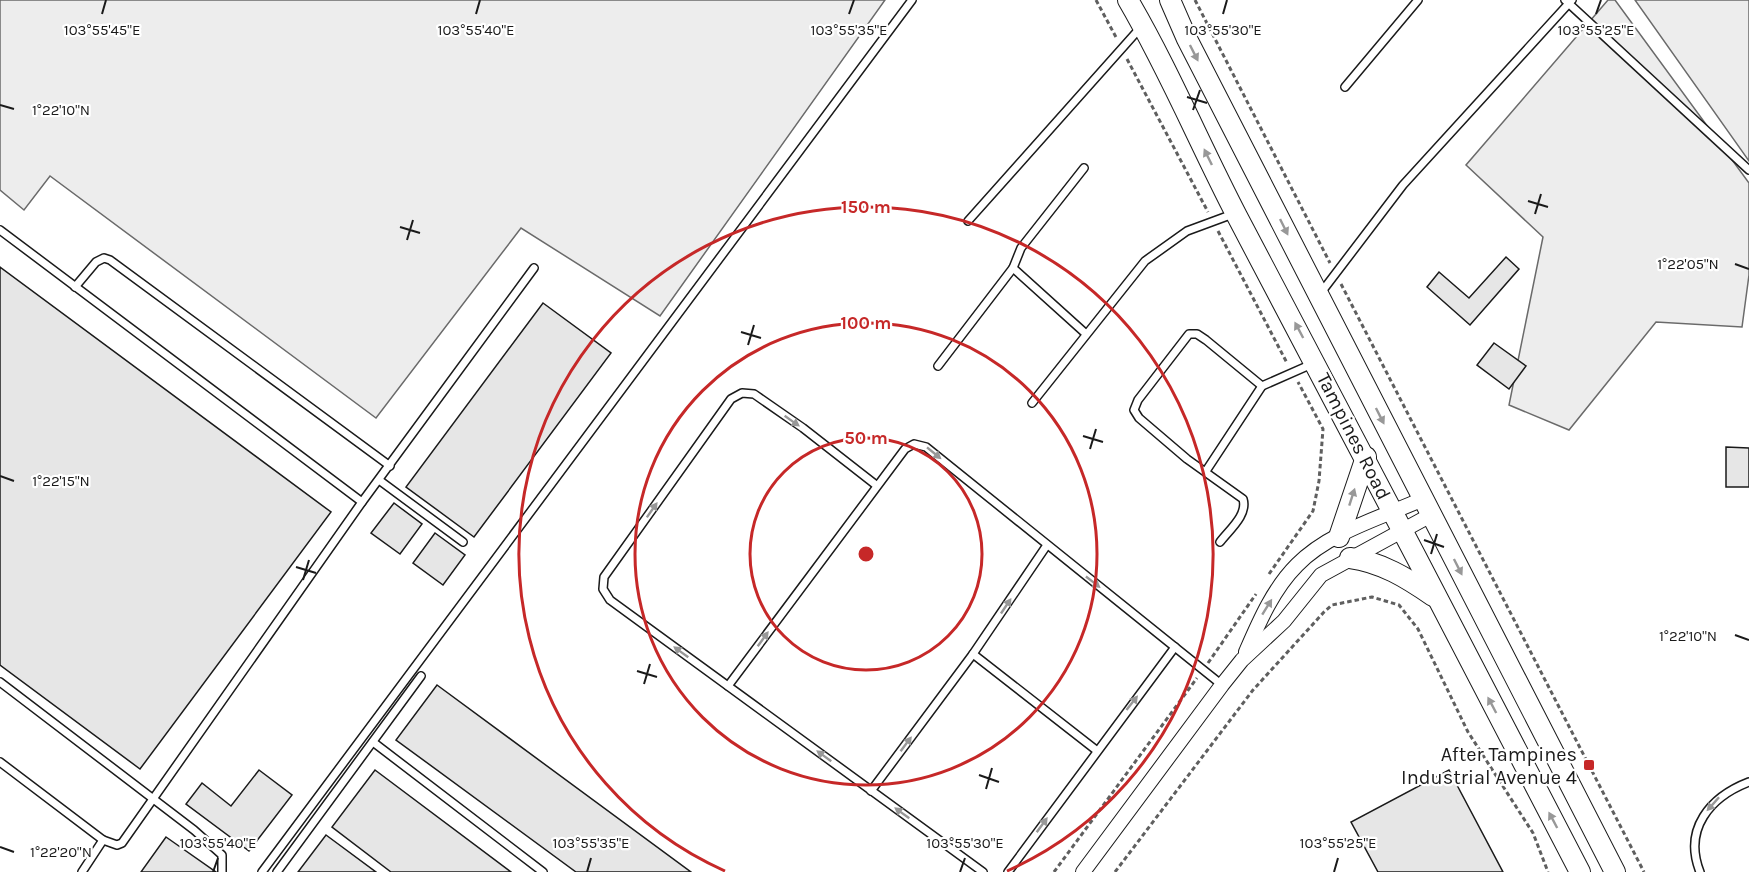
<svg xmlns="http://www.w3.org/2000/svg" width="1749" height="872" font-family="Karla,sans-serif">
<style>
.built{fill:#ededed;stroke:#6a6a6a;stroke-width:1.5}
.building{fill:#e6e6e6;stroke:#1a1a1a;stroke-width:1.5}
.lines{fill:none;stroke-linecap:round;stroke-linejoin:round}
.lane-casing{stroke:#1a1a1a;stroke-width:10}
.street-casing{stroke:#1a1a1a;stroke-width:16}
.secondary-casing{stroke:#1a1a1a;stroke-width:22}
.path{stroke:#5f5f5f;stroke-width:3;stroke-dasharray:4.5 3;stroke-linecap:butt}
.lane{stroke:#fff;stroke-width:7}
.street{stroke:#fff;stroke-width:14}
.secondary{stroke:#fff;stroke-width:20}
.oneway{fill:#989898}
.ticks{fill:none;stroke:#1a1a1a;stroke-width:2}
.ring{fill:none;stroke:#c62828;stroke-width:3}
.poi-dot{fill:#c62828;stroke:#fff;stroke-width:2}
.labels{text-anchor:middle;stroke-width:4.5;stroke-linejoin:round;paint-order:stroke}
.street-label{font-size:20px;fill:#1a1a1a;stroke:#fff}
.poi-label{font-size:20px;fill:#1a1a1a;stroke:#fff;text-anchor:end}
.ticks-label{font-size:15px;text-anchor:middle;fill:#1a1a1a;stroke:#fff;stroke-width:4.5;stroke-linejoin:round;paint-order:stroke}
.centre{fill:#c62828;stroke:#fff;stroke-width:3}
.ring-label{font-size:18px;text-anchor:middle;font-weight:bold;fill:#c62828;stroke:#fff;stroke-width:4.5;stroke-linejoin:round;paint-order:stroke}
</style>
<rect width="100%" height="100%" fill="#fff"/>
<g class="built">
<path d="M0,0H885L660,316L521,228L376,418L50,176L24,210L0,190Z"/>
<path d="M1608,0H1615L1749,183V275L1742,327L1656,322L1569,430L1509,405L1543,237L1466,165Z"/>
<path d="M1635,0H1749V161Z"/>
</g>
<g class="building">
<path d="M1506,257L1519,269L1470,325L1427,287L1439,272L1469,298Z"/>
<path d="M0,267L331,512L140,769L0,665Z"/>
<path d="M543,303L611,353L474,537L406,487Z"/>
<path d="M1494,343L1526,366L1509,389L1477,365Z"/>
<path d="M1726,447L1749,448V487H1726Z"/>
<path d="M394,503L422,524L400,554L371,533Z"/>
<path d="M435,533L465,555L443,585L413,563Z"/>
<path d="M437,685L691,872H576L396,740Z"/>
<path d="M259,770L292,795L249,851L186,804L202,783L231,806Z"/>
<path d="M375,770L511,872H391L332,827Z"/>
<path d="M1449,770L1503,872H1378L1351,822Z"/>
<path d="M326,835L376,872H298Z"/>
<path d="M166,837L216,872H141Z"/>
</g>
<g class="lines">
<g class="lane-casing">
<g id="lane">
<path d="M1565,0L1749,170"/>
<path d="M1345,87L1418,0"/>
<path d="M1084,168L1021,248L1013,268L1085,333"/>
<path d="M968,221L1141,27"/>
<path d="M0,230L362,502"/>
<path d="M75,287L96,262L104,258L110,260L390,466"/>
<path d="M1320,294L1403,185L1572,0"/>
<path d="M938,366L1013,268"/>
<path d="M1032,403L1145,261L1187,231L1233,214"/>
<path d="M1206,471L1262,386L1312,364"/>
<path d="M379,480L463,542"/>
<path d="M876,485L803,428L754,394L742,393L731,399L604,577L603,589L610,600L983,872"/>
<path d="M1220,542C1229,530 1248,515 1243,499L1187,459L1139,418L1134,410L1138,400L1189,334H1197L1206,340L1262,386"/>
<path d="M973,654L1096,750"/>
<path d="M0,682L194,830L222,855V872"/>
<path d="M728,686L905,449L914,444L926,447L1222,685"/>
<path d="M373,742L543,872"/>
<path d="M0,762L103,840L117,845L122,843L362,502L534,268"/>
<path d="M871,791L973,654L1047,545"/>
<path d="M82,872L103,840"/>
<path d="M262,872L912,0"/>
<path d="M277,872L421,676"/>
<path d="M1008,872L1175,647"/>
<path d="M1700,872C1683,829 1710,797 1749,782"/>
</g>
</g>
<g class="street-casing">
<g id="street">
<path d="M1246,652C1259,622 1273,589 1297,565C1329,532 1383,517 1423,499"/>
<path d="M1083,872L1222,685L1242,660L1284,621L1321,575L1431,515"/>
</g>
</g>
<g class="secondary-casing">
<g id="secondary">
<path d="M1128,0C1169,70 1200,145 1237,216C1353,434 1466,653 1580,872"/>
<path d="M1170,0L1187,39L1615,872"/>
<path d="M1339,537L1366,457"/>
<path d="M1350,558C1381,562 1407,578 1433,596"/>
</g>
</g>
<g class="path">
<path d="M1096,0L1117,39"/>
<path d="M1195,0L1330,263"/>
<path d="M1127,59L1208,212"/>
<path d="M1218,231L1287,363"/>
<path d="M1341,284L1644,872"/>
<path d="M1269,574L1313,511L1319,481L1323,429L1298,382"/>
<path d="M1208,663L1256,594"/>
<path d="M1054,872L1197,678"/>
<path d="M1115,872L1253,690L1324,612L1332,605L1372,597L1399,605L1418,629L1468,732L1533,833L1548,872"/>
</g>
<use href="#lane" class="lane"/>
<use href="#street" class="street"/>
<use href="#secondary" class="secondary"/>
</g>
<defs><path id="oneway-solid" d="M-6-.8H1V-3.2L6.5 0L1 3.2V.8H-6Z" transform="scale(1.5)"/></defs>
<g class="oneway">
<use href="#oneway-solid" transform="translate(1194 53) rotate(63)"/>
<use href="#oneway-solid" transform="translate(1208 157) rotate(-116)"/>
<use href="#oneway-solid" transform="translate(1284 227) rotate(64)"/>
<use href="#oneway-solid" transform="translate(1299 330) rotate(-118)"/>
<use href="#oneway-solid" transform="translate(1380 416) rotate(63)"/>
<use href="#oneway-solid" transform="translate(792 421) rotate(35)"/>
<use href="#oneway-solid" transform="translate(934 453) rotate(39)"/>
<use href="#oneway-solid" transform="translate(1352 497) rotate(-72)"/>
<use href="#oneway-solid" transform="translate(652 510) rotate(-55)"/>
<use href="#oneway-solid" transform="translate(1458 567) rotate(63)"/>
<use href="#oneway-solid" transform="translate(1093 582) rotate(38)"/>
<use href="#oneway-solid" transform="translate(1006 606) rotate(-56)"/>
<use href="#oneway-solid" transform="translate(1267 607) rotate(-58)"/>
<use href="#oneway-solid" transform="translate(763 639) rotate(-54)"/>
<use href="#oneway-solid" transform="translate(681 652) rotate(-144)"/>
<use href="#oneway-solid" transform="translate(1132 703) rotate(-52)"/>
<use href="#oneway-solid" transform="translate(1492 705) rotate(-118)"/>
<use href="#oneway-solid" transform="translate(906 744) rotate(-53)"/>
<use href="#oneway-solid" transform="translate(824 756) rotate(-144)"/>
<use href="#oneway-solid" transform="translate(1713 804) rotate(132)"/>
<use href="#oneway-solid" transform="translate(902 813) rotate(-144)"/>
<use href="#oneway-solid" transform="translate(1553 820) rotate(-118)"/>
<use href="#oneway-solid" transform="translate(1042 825) rotate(-54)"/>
</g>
<path class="ticks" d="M102,14L106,0M476,14L480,0M849,14L854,0M1223,14L1227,0M1596,14L1601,0M1187,97L1207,103M0,105L14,109M1193,110L1200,90M1528,201L1548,207M1535,214L1541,194M400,227L420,233M407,240L413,220M1735,264L1749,269M741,332L761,338M748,345L754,325M1083,436L1103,442M1090,449L1096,429M0,476L14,481M1424,540L1444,547M1431,554L1437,534M296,567L316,573M303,580L309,560M1735,635L1749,640M637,671L657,677M644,684L650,664M979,775L999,782M986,789L992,768M0,847L14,852M213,872L218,858M587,872L591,858M960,872L965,858M1334,872L1338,858"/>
<g class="ring">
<circle cx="866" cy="554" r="116"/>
<circle cx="866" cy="554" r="231"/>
<path d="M725 871A347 347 0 1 1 1007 871"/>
</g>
<rect class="poi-dot" x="1583" y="759" width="12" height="12" rx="3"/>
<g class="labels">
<g class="street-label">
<text transform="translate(1354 436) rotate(63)" y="7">Tampines Road</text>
</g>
<g class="poi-label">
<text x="1577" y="761">After Tampines<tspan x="1577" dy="23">Industrial Avenue 4</tspan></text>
</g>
</g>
<g class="ticks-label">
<text x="102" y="35">103°55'45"E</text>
<text x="476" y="35">103°55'40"E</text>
<text x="849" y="35">103°55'35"E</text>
<text x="1223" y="35">103°55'30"E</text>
<text x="1596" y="35">103°55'25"E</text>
<text x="61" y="115">1°22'10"N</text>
<text x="1688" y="269">1°22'05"N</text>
<text x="61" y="486">1°22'15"N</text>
<text x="1688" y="641">1°22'10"N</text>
<text x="218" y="848">103°55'40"E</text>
<text x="591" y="848">103°55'35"E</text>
<text x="965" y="848">103°55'30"E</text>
<text x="1338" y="848">103°55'25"E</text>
<text x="61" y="857">1°22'20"N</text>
</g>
<circle cx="866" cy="554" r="9" class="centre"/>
<g class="ring-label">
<text x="866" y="213">150 m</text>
<text x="866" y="329">100 m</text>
<text x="866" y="444">50 m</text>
</g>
</svg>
